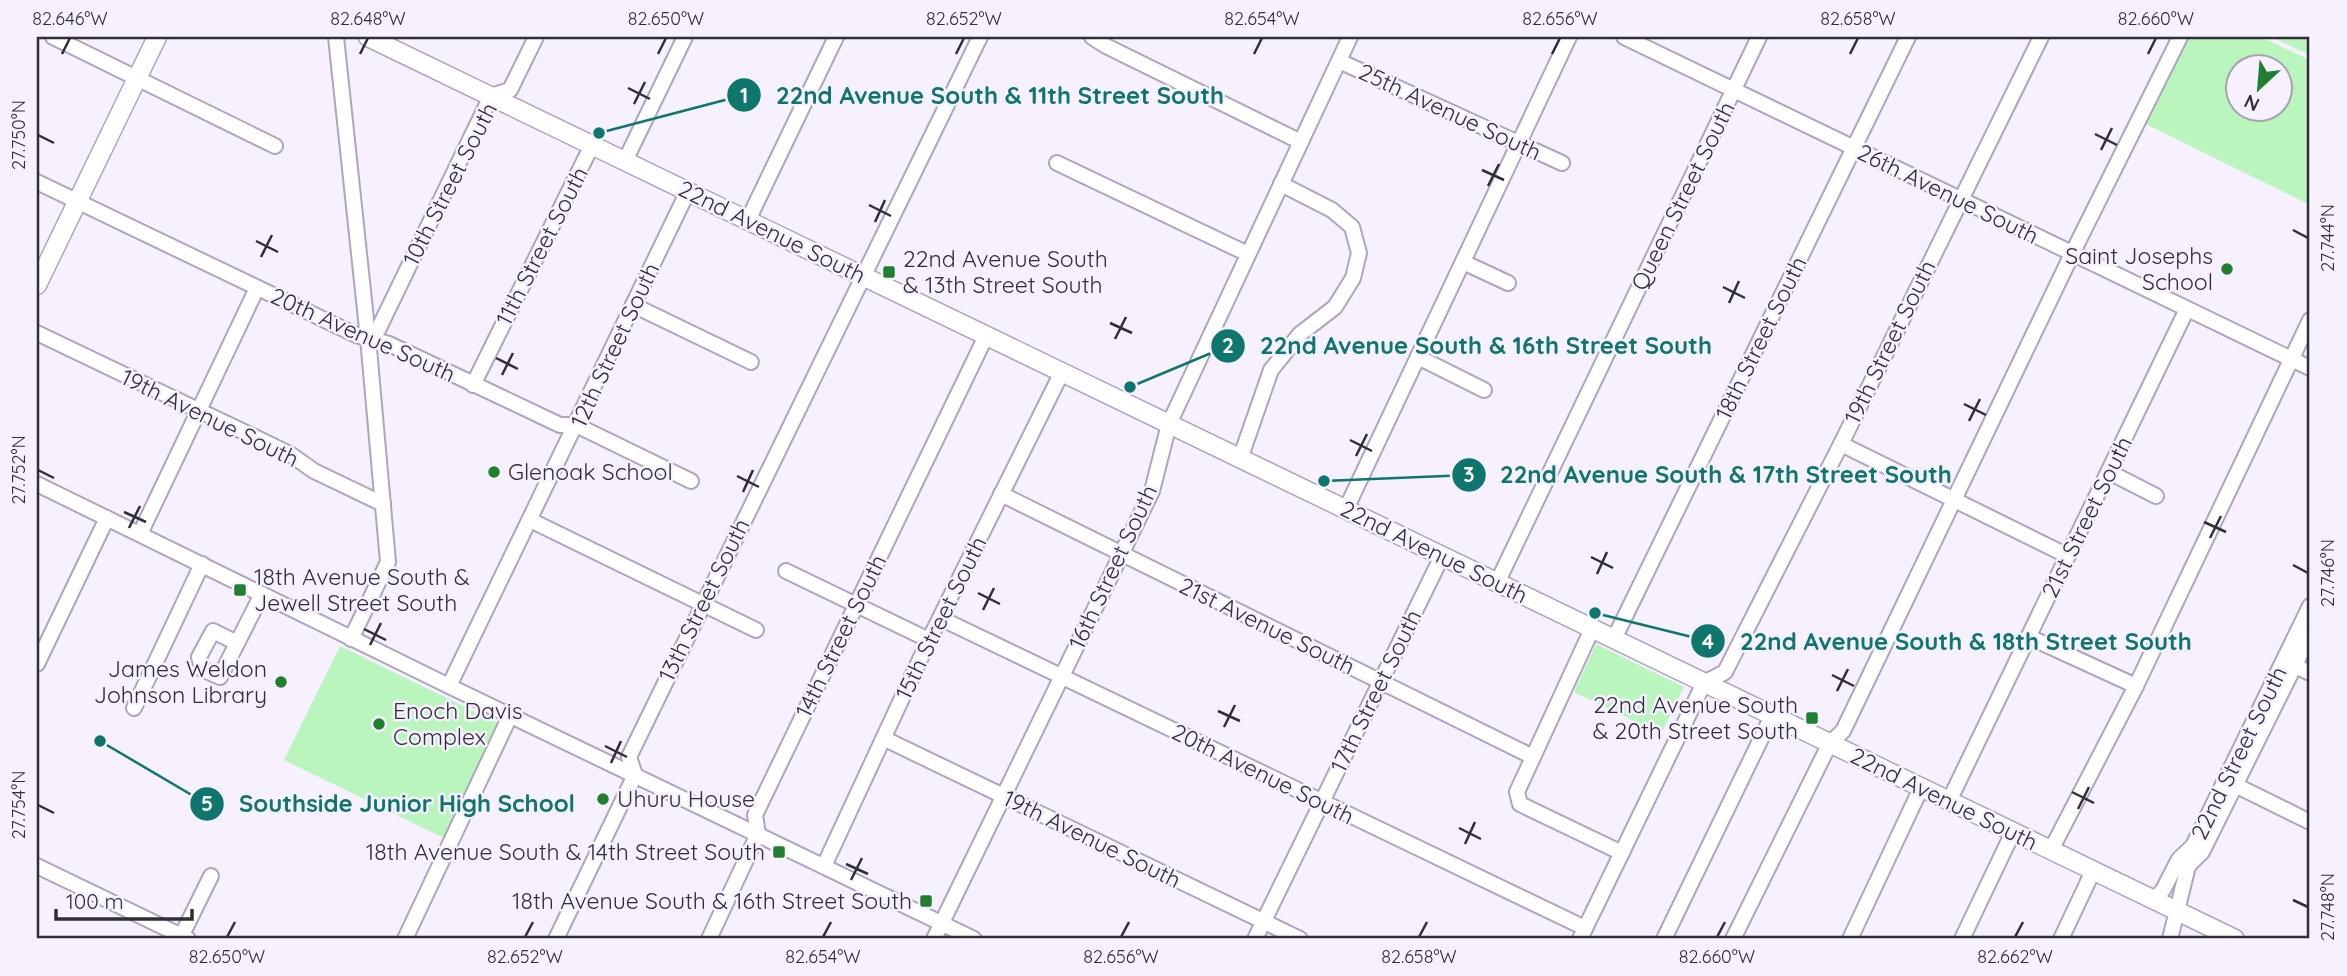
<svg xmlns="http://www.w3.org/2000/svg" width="2347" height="976" font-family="Quicksand,sans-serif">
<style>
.green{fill:#b9f5bc;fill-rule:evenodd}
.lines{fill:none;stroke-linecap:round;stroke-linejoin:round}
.minor-casing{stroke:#afa5bc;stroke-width:18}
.major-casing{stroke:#afa5bc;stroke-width:21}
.minor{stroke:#fff;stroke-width:14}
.major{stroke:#fff;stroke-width:18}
.ticks{fill:none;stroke:#322e38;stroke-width:2.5}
.poi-dot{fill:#207f31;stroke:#f6f0ff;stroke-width:2.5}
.labels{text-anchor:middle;stroke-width:5;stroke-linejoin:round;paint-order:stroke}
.street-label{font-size:23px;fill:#322e38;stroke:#f6f0ff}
.poi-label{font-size:23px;fill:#322e38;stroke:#f6f0ff;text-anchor:end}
.leader{fill:none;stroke:#0f766e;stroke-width:2.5}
.callout-dot{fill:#0f766e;stroke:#f6f0ff;stroke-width:2.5}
.mark-label{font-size:21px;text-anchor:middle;font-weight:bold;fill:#fff}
.callout-label{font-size:24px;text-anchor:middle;font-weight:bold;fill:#0f766e;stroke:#f6f0ff;stroke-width:5;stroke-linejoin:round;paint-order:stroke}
.neatline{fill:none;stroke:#322e38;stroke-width:2.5}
.ticks-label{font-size:18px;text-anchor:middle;fill:#322e38}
</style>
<rect width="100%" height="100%" fill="#f6f0ff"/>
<g class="green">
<path d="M2185,37H2261L2310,60V205L2142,122ZM2238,66H2280V108H2238Z"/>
<path d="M2271,37H2310V55Z"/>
<path d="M1596,644L1684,687L1661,734L1574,692Z"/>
<path d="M340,646L500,724L444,838L284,760Z"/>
</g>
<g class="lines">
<g class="minor-casing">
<g id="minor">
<path d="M53,37L275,146"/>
<path d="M336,37L368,338L388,562L351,639"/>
<path d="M1092,37L1106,46L1301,142"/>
<path d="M1624,37L2310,368"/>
<path d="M1339,61L1562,163"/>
<path d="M625,161L685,37"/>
<path d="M1057,163L1248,254"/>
<path d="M37,182L356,335L389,344L560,425H576L691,481"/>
<path d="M748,220L836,37"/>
<path d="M1463,262L1508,283"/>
<path d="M633,305L751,362"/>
<path d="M37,333L290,454L314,471L383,504"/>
<path d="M368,338L378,330L491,96L510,90L536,37"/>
<path d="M1418,357L1484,390"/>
<path d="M473,385L592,145"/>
<path d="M1841,444L2068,556"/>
<path d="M1240,459L1271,370L1300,334L1335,307L1353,278L1359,253L1352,227L1332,210L1281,184"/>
<path d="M2109,472L2156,496"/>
<path d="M37,484L449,686L974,939"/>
<path d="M1001,494L1533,757"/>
<path d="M1346,509L1569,37"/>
<path d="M530,520L756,630"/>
<path d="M140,534L257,288"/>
<path d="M786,571L929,640"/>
<path d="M1497,583L1759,37"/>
<path d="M942,619L1585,928"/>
<path d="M1592,629L1517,792L1520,804L1622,853"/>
<path d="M2029,637L2136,686"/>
<path d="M1614,639L1908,37"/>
<path d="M237,643L213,631L199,657L202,669L220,677L262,594"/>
<path d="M2289,663L2310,673"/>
<path d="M37,664L107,518"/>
<path d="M449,686L688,191"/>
<path d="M134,708L202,564"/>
<path d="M885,739L1300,939"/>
<path d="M2227,781L2310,822"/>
<path d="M1949,801L2187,309"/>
<path d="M2051,850L2136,686L2310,320"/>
<path d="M2190,864L2202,852L2310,635"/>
<path d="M37,866L188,939"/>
<path d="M824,866L929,640L1062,372"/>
<path d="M2154,900L2163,890L2179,859L2193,846"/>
<path d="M180,939L211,876"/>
<path d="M405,939L510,716"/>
<path d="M556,939L635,775L629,757L980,37"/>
<path d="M709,939L758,834L755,815L986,336"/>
<path d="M934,939L1152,491L1169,424L1350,37"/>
<path d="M1255,939L1442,556"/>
<path d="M1580,939L1704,683L1725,672L1841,444L2041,37"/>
<path d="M1664,939L1772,716"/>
<path d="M1733,939L1830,743L1843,731L2072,254L2180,37"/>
<path d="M1850,939L1921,788"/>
<path d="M1962,939L2013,832"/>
<path d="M2061,939L2093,871"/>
<path d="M2170,939L2193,846L2310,606"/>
</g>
</g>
<g class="major-casing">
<g id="major">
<path d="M368,37L2235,939"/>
<path d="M37,285L157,37"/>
</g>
</g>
<use href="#minor" class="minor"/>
<use href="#major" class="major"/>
</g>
<path class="ticks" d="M62,54L70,38M360,54L368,38M658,54L666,38M956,54L964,38M1254,54L1262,38M1552,54L1560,38M1850,54L1858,38M2148,54L2156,38M628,88L650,99M634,104L645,82M2095,134L2117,145M38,135L54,143M2101,150L2112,128M1482,170L1504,180M1488,186L1499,164M869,205L891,216M875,222L885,200M2293,230L2308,238M256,241L278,252M261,257L272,235M1723,287L1745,298M1729,303L1739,281M1110,323L1132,333M1115,339L1126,317M496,358L518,369M502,375L513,353M1964,404L1986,415M1969,421L1980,399M1350,440L1372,451M1356,456L1367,434M38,470L54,478M737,476L759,487M743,492L753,470M124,512L146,522M2204,522L2226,532M129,528L140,506M2210,538L2221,516M1591,557L1613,568M2293,565L2308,573M1597,574L1607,552M978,593L1000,604M983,610L994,588M364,629L386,640M370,645L381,623M1832,675L1854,686M1837,691L1848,669M1218,711L1240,721M1224,727L1235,705M605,746L627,757M611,763L621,741M2072,792L2094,803M38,805L54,813M2078,809L2089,787M1459,828L1481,839M1465,844L1475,822M846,864L868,874M851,880L862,858M2293,900L2308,907M227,937L235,922M525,937L533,922M823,937L831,922M1121,937L1129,922M1419,937L1427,922M1717,937L1725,922M2015,937L2023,922"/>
<g class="poi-dot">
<circle cx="2227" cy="269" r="7"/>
<rect x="882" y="265" width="14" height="14" rx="3.5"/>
<circle cx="494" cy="472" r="7"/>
<rect x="233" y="583" width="14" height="14" rx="3.5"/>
<circle cx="281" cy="682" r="7"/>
<rect x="1805" y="711" width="14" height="14" rx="3.5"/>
<circle cx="379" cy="724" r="7"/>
<circle cx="603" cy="799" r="7"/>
<rect x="772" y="845" width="14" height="14" rx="3.5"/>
<rect x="919" y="894" width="14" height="14" rx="3.5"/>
</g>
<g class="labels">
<g class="street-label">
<text transform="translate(1450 112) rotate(25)" y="8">25th Avenue South</text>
<text transform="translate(450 184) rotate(-63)" y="8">10th Street South</text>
<text transform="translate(1948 194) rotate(26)" y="8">26th Avenue South</text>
<text transform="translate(1683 196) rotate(-64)" y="8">Queen Street South</text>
<text transform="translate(772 232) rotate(26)" y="8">22nd Avenue South</text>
<text transform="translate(542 246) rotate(-63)" y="8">11th Street South</text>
<text transform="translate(363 335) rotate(24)" y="8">20th Avenue South</text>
<text transform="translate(1761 338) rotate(-64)" y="8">18th Street South</text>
<text transform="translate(1890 342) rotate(-64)" y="8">19th Street South</text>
<text transform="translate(615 345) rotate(-65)" y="8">12th Street South</text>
<text transform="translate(210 418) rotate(26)" y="8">19th Avenue South</text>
<text transform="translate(2087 517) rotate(-64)" y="8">21st Street South</text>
<text transform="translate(1434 552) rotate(26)" y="8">22nd Avenue South</text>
<text transform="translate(1113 567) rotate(-65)" y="8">16th Street South</text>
<text transform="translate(704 600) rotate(-64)" y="8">13th Street South</text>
<text transform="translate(941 618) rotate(-64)" y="8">15th Street South</text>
<text transform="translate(1267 626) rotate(26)" y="8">21st Avenue South</text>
<text transform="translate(841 636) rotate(-64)" y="8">14th Street South</text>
<text transform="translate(1376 691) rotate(-64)" y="8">17th Street South</text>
<text transform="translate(2239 753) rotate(-64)" y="8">22nd Street South</text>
<text transform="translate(1263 774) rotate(26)" y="8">20th Avenue South</text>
<text transform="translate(1944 799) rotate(26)" y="8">22nd Avenue South</text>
<text transform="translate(1092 839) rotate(26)" y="8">19th Avenue South</text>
</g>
<g class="poi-label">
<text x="2213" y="264">Saint Josephs<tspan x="2213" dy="26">School</tspan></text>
<text x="903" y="267" text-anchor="start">22nd Avenue South<tspan x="903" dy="26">&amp; 13th Street South</tspan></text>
<text x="508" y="480" text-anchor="start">Glenoak School</text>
<text x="254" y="585" text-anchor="start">18th Avenue South &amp;<tspan x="254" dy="26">Jewell Street South</tspan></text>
<text x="267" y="677">James Weldon<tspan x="267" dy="26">Johnson Library</tspan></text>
<text x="1798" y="713">22nd Avenue South<tspan x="1798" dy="26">&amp; 20th Street South</tspan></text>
<text x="393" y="719" text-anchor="start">Enoch Davis<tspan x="393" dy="26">Complex</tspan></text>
<text x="617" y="807" text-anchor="start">Uhuru House</text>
<text x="765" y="860">18th Avenue South &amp; 14th Street South</text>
<text x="912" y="909">18th Avenue South &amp; 16th Street South</text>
</g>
</g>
<path class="leader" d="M599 133L744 95M1130 387L1228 346M1324 481L1469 475M1595 613L1708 641M100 741L207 804"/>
<g class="callout-dot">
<circle cx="599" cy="133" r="7"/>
<circle cx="1130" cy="387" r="7"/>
<circle cx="1324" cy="481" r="7"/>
<circle cx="1595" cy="613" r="7"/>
<circle cx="100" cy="741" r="7"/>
<circle cx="744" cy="95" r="18"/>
<circle cx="1228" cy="346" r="18"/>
<circle cx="1469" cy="475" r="18"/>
<circle cx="1708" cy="641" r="18"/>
<circle cx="207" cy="804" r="18"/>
</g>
<g class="mark-label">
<text x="744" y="103">1</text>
<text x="1228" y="353">2</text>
<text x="1469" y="482">3</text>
<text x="1708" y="649">4</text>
<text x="207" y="811">5</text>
</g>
<g class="callout-label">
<text x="1000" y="104">22nd Avenue South &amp; 11th Street South</text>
<text x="1486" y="354">22nd Avenue South &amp; 16th Street South</text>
<text x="1726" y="483">22nd Avenue South &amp; 17th Street South</text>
<text x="1966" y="650">22nd Avenue South &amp; 18th Street South</text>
<text x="407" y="812">Southside Junior High School</text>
</g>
<rect width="2347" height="976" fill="none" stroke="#f6f0ff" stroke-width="77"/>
<g transform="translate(2259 88) rotate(206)"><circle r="33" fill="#f6f0ff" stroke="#a8a2af" stroke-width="2"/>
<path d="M0-5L12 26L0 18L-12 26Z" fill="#207f31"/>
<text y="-10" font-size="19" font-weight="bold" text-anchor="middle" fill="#322e38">N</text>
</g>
<path d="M56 909v10h136v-10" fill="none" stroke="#322e38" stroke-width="3.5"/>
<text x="66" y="909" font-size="21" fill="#322e38" stroke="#f6f0ff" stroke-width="5" paint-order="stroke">100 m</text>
<rect x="38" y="38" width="2270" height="899" class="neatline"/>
<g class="ticks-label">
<text x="70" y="25">82.646°W</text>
<text x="368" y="25">82.648°W</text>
<text x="666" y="25">82.650°W</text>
<text x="964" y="25">82.652°W</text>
<text x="1262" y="25">82.654°W</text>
<text x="1560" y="25">82.656°W</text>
<text x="1858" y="25">82.658°W</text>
<text x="2156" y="25">82.660°W</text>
<text transform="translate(19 135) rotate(-90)" y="6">27.750°N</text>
<text transform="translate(2328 238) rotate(-90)" y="6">27.744°N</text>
<text transform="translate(19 470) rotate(-90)" y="6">27.752°N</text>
<text transform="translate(2328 573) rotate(-90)" y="6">27.746°N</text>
<text transform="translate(19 805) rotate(-90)" y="6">27.754°N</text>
<text transform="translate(2328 907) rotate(-90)" y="6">27.748°N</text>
<text x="227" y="963">82.650°W</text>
<text x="525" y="963">82.652°W</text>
<text x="823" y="963">82.654°W</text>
<text x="1121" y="963">82.656°W</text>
<text x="1419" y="963">82.658°W</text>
<text x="1717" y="963">82.660°W</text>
<text x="2015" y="963">82.662°W</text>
</g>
</svg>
